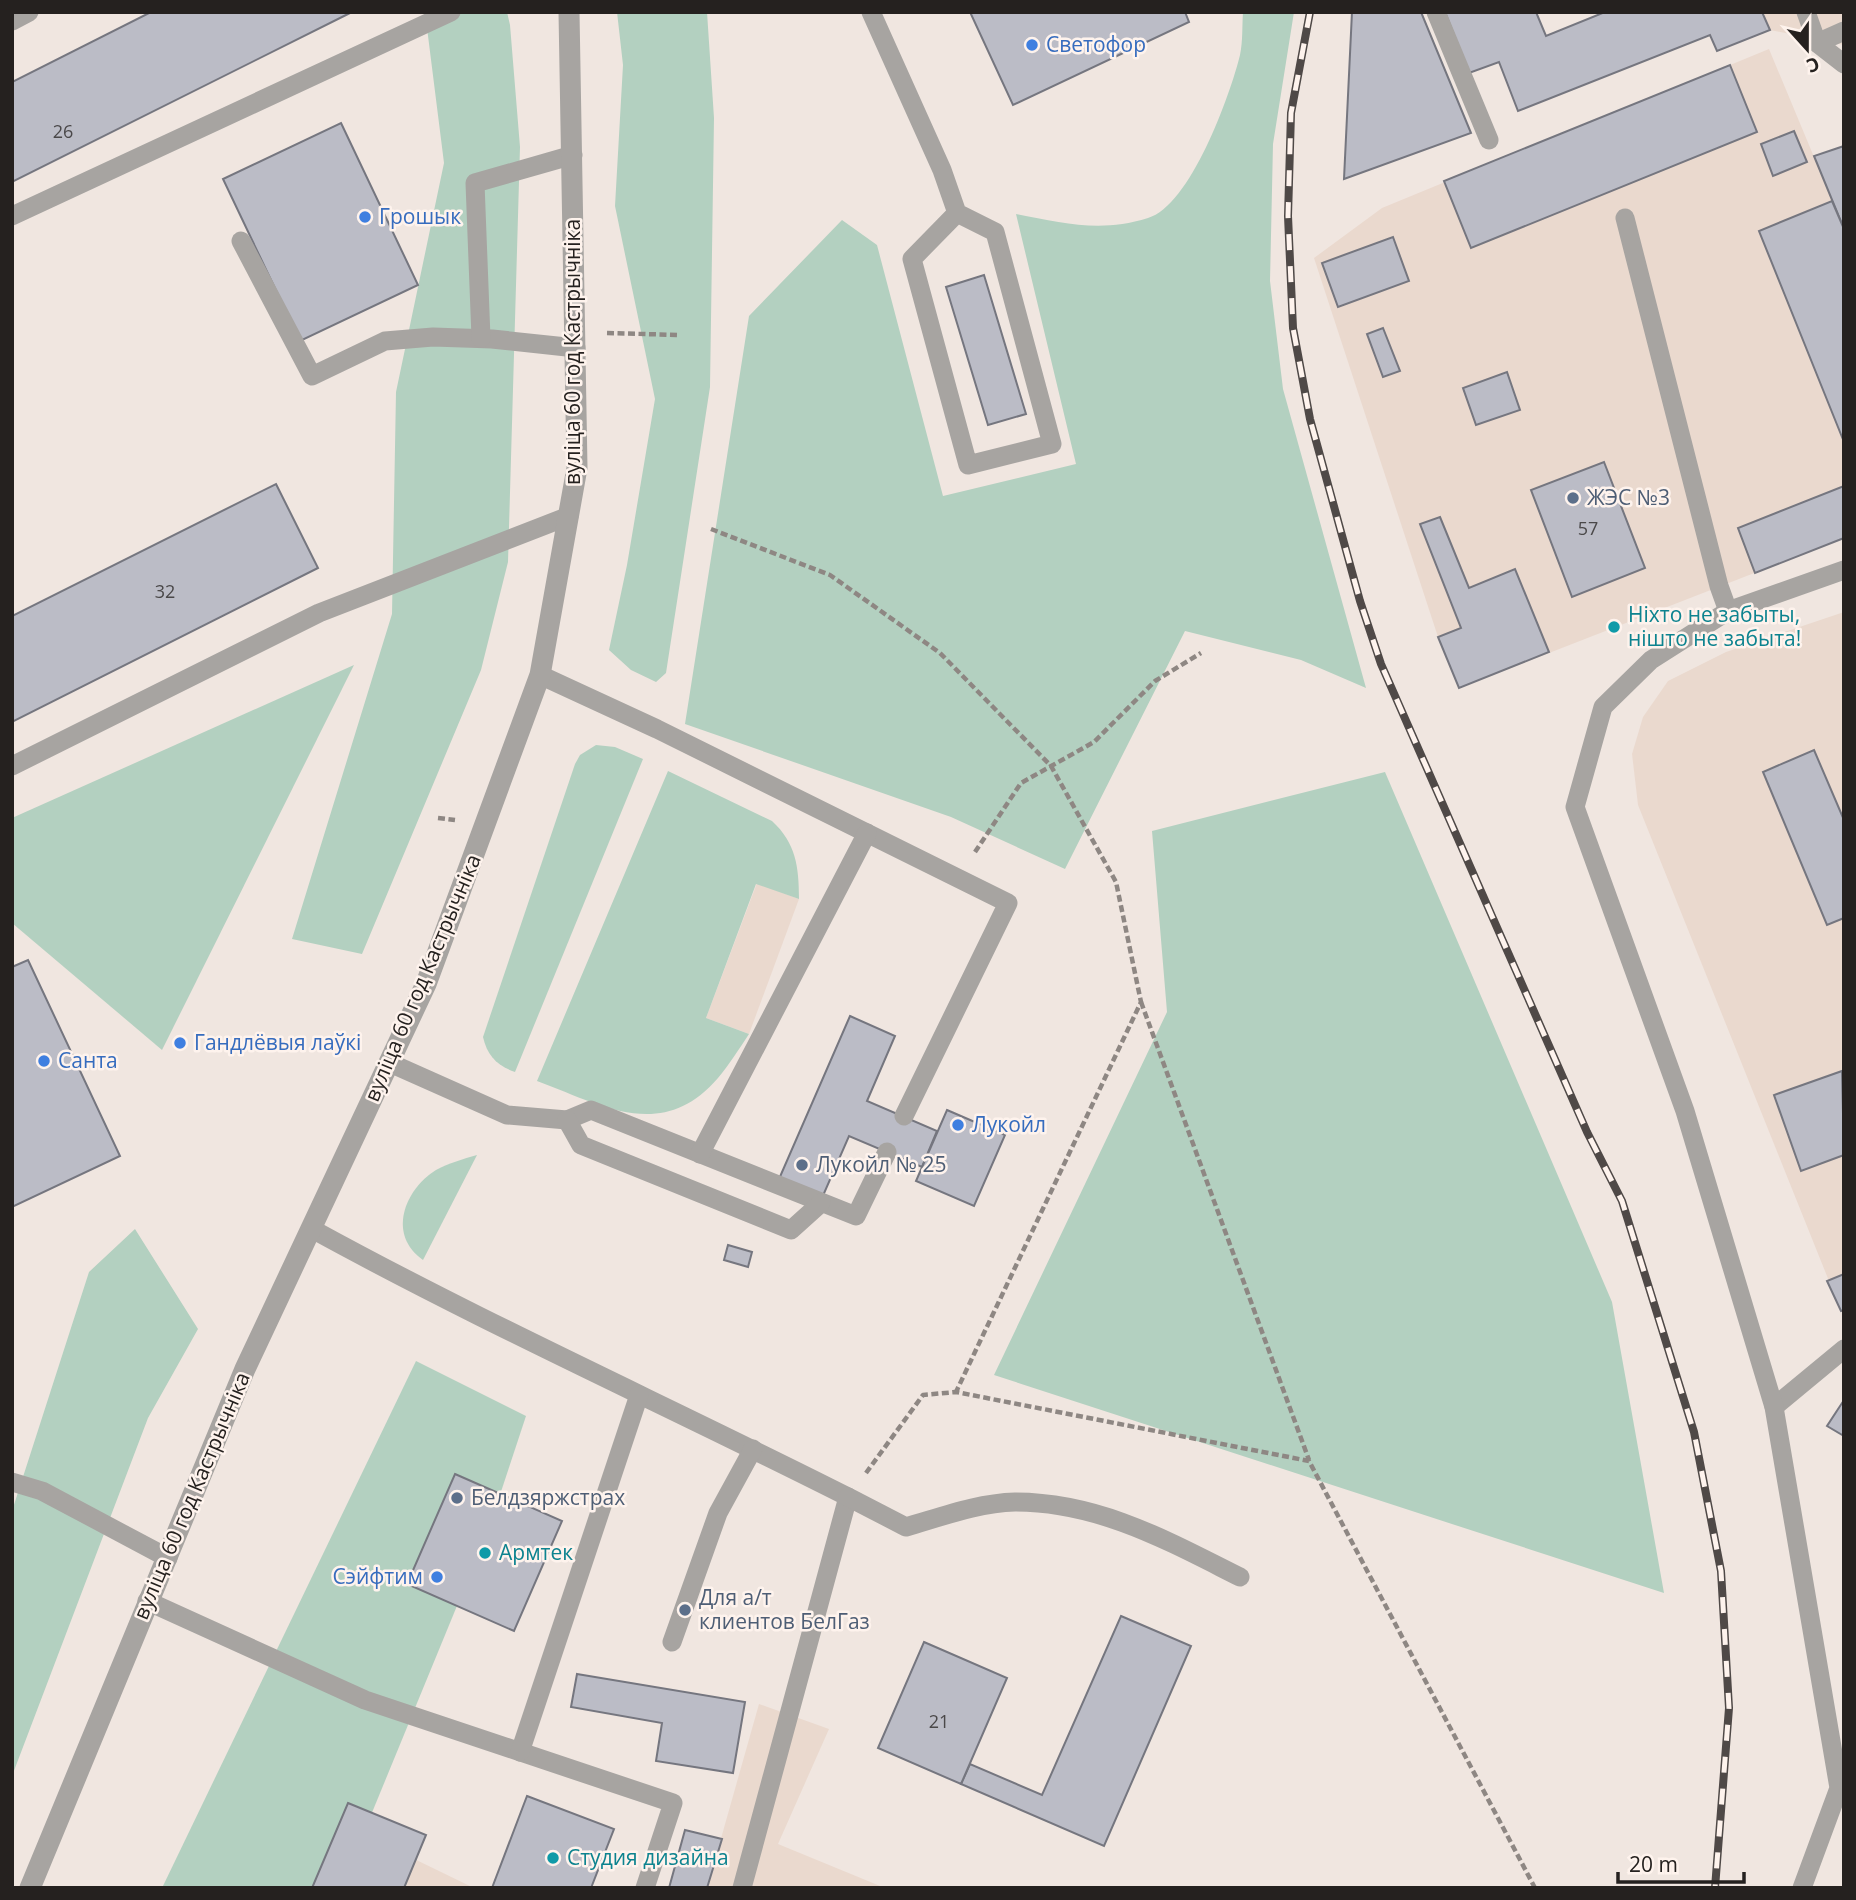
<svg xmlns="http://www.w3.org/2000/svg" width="1856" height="1900" font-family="'Open Sans',sans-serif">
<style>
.built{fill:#ead9ce}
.green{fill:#b3d0c0}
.building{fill:#bbbcc6;stroke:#75767f;stroke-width:2}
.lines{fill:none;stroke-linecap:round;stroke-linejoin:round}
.path{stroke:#8e8783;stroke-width:4.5;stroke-dasharray:7 3.5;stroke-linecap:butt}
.service{stroke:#a7a4a1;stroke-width:19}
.tertiary{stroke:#a7a4a1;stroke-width:21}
.rail-casing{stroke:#4f4947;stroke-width:8}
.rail{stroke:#fef3ed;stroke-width:5;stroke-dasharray:16;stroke-linecap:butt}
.shop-dot{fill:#3f7fe0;stroke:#fef3ed;stroke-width:2.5}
.service-dot{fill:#5c6f8a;stroke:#fef3ed;stroke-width:2.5}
.culture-dot{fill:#0f9aa8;stroke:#fef3ed;stroke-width:2.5}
.labels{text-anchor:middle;stroke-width:5;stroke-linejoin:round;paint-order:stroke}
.number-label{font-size:18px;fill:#4a4849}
.shop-label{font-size:21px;fill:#366cbe;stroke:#fef3ed;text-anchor:start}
.street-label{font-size:21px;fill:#25211f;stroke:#fef3ed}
.service-label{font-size:21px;fill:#4e5e75;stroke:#fef3ed;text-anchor:start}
.culture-label{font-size:21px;fill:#0d838f;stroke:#fef3ed;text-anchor:start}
</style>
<rect width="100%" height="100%" fill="#f0e6e0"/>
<g class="built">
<path d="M1739,12H1844V45L1770,30Z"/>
<path d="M1769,49L1844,229V538L1459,688L1438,637L1314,258L1382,208Z"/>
<path d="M1844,612V1310L1841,1311L1638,805L1632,754L1643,717L1668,681L1726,652Z"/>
<path d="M757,883L799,899L749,1034L706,1018Z"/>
<path d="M759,1704L829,1729L778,1844L885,1888H707Z"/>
<path d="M371,1838L474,1888H348Z"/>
</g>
<g class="green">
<path d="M425,12H507L510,25L520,147L508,562L481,670L362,954L292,939L392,614L396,392L444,163Z"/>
<path d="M617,12H707L714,118L710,387L666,673L656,682L631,670L609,650L627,565L655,399L615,206L623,65Z"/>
<path d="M1243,12H1294L1273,144L1270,281L1283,389L1366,688L1301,660L1185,631L1065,869L951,817L685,724L749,316L842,220L877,245L943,496L1076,464L1016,214C1064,223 1100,233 1148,218C1190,206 1230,96 1240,55C1243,41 1242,26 1243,12Z"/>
<path d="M354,665L162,1050L12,923V818Z"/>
<path d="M596,745L615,747L643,759L515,1072C497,1066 487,1055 483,1037L575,764L580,755Z"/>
<path d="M668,771L772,821C796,843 799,867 799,899L756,884L706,1018L749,1034C739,1049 729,1065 718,1078C662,1143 602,1105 537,1081Z"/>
<path d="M1385,772L1612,1302L1664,1593L994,1375L1167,1012L1152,831Z"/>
<path d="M477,1155L423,1260C387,1235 404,1190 436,1170C449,1163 463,1159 477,1155Z"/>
<path d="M135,1229L198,1329L148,1418L12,1776V1511L89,1272Z"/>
<path d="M416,1361L526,1416L489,1528L341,1888H162Z"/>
</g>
<g class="building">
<path d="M151,12H352L12,182V82Z"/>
<path d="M970,12H1185L1189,22L1013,105Z"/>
<path d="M1352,12H1421L1471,133L1344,179Z"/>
<path d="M1445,12H1536L1546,36L1605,12H1762L1770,30L1717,51L1710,35L1518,111L1499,62L1469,73Z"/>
<path d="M1730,65L1757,132L1471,248L1444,181Z"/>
<path d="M341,123L418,285L300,341L223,179Z"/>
<path d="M1794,131L1807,162L1773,176L1761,144Z"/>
<path d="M1844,146V229L1814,156Z"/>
<path d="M1832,201L1844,229V442L1759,231Z"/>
<path d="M1393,237L1409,281L1338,307L1322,263Z"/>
<path d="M984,275L1026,414L988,425L946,287Z"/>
<path d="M1383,328L1400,371L1383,377L1367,334Z"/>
<path d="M1507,372L1520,410L1476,425L1463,388Z"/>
<path d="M1604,462L1645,568L1572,597L1531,490Z"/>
<path d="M276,484L318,568L12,722V616Z"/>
<path d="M1844,486V538L1755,573L1738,528Z"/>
<path d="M1440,517L1469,588L1515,569L1549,652L1459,688L1438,637L1461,628L1420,524Z"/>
<path d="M1814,750L1844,820V918L1827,925L1763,772Z"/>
<path d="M28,960L120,1156L12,1207V967Z"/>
<path d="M850,1016L895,1036L867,1101L937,1131L922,1167L849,1136L822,1198L779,1179Z"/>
<path d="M1842,1071L1844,1155L1801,1171L1774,1095Z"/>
<path d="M947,1110L1005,1135L974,1206L916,1181Z"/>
<path d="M728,1245L752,1252L748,1267L724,1260Z"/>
<path d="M1844,1274V1310L1841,1311L1827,1281Z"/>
<path d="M1844,1400V1436L1827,1426Z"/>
<path d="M455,1474L562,1521L514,1631L407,1584Z"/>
<path d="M1121,1616L1191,1646L1104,1846L961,1784L970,1764L1042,1795Z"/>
<path d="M924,1642L1007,1678L961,1784L878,1748Z"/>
<path d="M577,1674L745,1702L733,1773L656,1761L662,1723L571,1707Z"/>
<path d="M527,1796L614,1829L591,1888H492Z"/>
<path d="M348,1803L426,1835L404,1888H312Z"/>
<path d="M685,1830L722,1839L707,1888H669Z"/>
</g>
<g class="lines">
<g class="path">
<path d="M607,333L679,335"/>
<path d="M711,529L830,575L940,653L1051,766L1116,882L1141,1002L956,1392"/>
<path d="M438,818L455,820"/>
<path d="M975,852L1021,783L1094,742L1155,681L1201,653"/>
<path d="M1141,1002L1309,1460"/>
<path d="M866,1473L923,1395L956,1392L1309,1461L1535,1888"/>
</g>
<g class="service">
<path d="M871,12L942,170L957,213L995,232L1052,444L968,465L912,259L957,213"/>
<path d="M1436,12L1489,140"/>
<path d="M1806,12L1817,43"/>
<path d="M12,21L29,12"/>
<path d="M1844,31L1817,43L1844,64"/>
<path d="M12,216L451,12"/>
<path d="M1625,218L1719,586L1728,611"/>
<path d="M241,241L312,376L385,341L433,337L492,339L576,348"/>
<path d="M481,338L475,183L573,155"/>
<path d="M540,675L657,729L1008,903L904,1116"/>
<path d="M12,766L319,613L569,516"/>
<path d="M390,1063L507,1115L567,1120L591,1110L856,1216L887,1152"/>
<path d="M567,1120L581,1145L791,1230L821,1203"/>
<path d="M700,1154L867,833"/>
<path d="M312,1229C487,1325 670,1407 848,1497L742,1888"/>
<path d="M1774,1407L1844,1349"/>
<path d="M12,1482L42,1491L168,1558"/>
<path d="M848,1497L906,1527C941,1517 978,1503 1015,1502C1099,1502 1168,1541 1240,1577"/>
<path d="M147,1601L365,1700L673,1803L645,1888"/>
<path d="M672,1642L718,1513L753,1449"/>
<path d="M520,1752L639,1395"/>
<path d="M1802,1888L1839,1788L1774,1407L1685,1111L1575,807L1603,707L1651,660L1728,611L1844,570"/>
</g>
<path class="tertiary" d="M30,1888L245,1369L426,984L540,675L577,468L569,12"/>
<g class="rail-casing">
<path id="rail" d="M1310,12L1291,113L1288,216L1293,328L1310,419L1360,601L1381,664L1587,1132L1622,1201L1694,1432L1721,1571L1729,1708L1715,1888"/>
</g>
<use href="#rail" class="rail"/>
</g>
<g class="shop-dot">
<circle cx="1032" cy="45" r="7"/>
<circle cx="365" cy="217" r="7"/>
<circle cx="180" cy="1043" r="7"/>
<circle cx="44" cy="1061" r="7"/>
<circle cx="958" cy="1125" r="7"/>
<circle cx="437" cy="1577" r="7"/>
</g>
<g class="service-dot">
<circle cx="1573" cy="498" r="7"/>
<circle cx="802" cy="1165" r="7"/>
<circle cx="457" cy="1498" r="7"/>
<circle cx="685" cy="1610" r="7"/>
</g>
<g class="culture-dot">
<circle cx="1614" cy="627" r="7"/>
<circle cx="485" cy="1553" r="7"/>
<circle cx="553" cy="1858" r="7"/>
</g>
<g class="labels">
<g class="number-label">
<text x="63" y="138">26</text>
<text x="1588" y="535">57</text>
<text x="165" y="598">32</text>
<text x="939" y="1728">21</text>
</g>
<g class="shop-label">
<text x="1046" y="52">Светофор</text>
<text x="379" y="224">Грошык</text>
<text x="194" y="1050">Гандлёвыя лаўкі</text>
<text x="58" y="1068">Санта</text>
<text x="972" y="1132">Лукойл</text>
<text x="423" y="1584" text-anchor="end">Сэйфтим</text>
</g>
<g class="street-label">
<text transform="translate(573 352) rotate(-90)" y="7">вуліца 60 год Кастрычніка</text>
<text transform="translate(423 978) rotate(-67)" y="7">вуліца 60 год Кастрычніка</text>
<text transform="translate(192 1496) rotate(-67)" y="7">вуліца 60 год Кастрычніка</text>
</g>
<g class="service-label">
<text x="1587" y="505">ЖЭС №3</text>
<text x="816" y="1172">Лукойл № 25</text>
<text x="471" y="1505">Белдзяржстрах</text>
<text x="699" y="1605">Для а/т<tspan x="699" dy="24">клиентов БелГаз</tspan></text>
</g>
<g class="culture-label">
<text x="1628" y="622">Ніхто не забыты,<tspan x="1628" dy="24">нішто не забыта!</tspan></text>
<text x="499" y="1560">Армтек</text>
<text x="567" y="1865">Студия дизайна</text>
</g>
</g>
<rect width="1856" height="1900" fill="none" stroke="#25211f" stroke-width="28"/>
<g transform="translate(1807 49) rotate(159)" stroke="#fef3ed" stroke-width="5" paint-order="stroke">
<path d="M0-5L12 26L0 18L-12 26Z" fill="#25211f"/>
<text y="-10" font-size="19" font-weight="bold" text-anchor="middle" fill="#25211f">С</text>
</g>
<path d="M1618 1872v10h126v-10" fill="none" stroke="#25211f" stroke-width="3.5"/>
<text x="1629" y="1872" font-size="21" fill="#25211f" stroke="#fef3ed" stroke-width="5" paint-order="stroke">20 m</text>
</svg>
